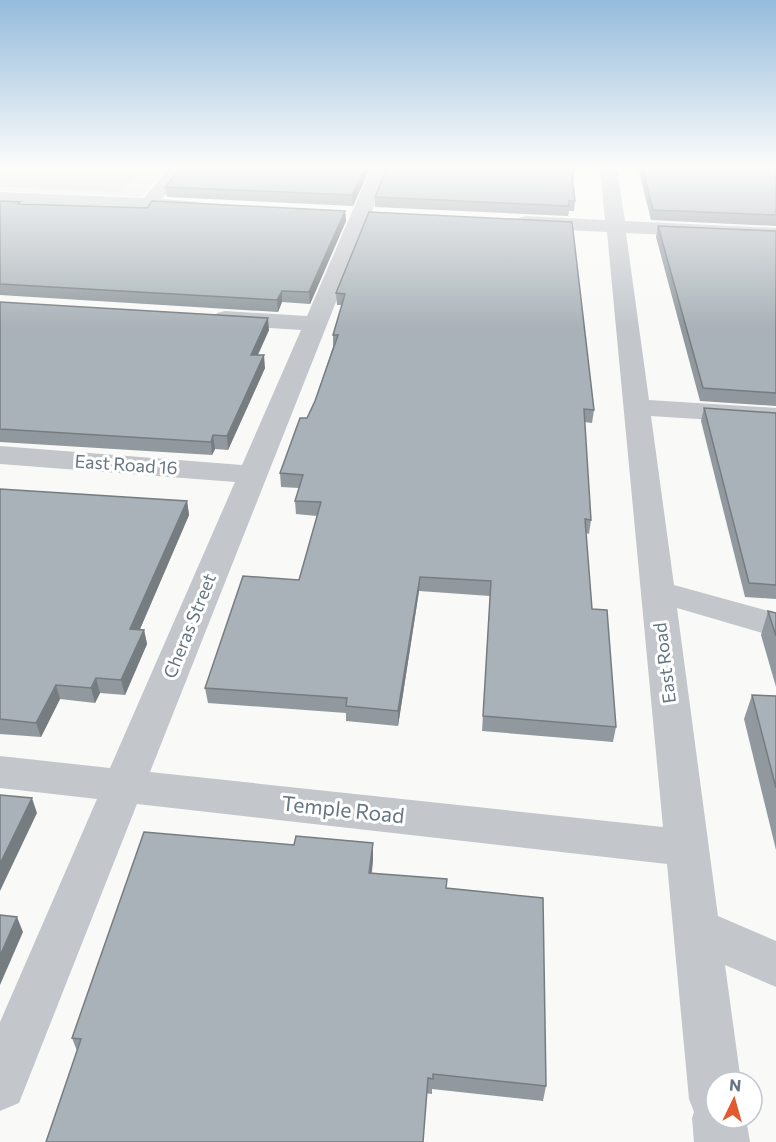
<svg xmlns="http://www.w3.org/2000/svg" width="776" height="1142" font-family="Commissioner,sans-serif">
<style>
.built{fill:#e7e8e8}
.green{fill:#d9ded6}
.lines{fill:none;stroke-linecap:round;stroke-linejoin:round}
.minor{fill:#c3c7cb;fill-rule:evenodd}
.wall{fill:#91999e}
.shaded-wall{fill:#767d81}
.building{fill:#a9b2b8;stroke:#767d81;stroke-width:1.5}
.labels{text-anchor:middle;stroke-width:6;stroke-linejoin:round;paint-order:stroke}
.street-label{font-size:18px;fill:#657582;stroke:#fff}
.near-street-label{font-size:21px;fill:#657582;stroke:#fff}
</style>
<rect width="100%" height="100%" fill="#f9f9f7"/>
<path class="built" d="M0,168H166L141,197L0,191Z"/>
<path class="green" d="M0,168H143L119,192L0,187Z"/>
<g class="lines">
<g class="minor">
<path d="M169,168H187L162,199L200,202L202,206L200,210L193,212L0,202V192L144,198Z"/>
<path d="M371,168H389L150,772L663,827L607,232L526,228L519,226L516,222L519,218L526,216L605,220L600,168H617L625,221L776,228V240L626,233L649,400L776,408V424L651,416L674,585L776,613V637L677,608L718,916L776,941V987L725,965L741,1082H716V1118H746L750,1142H694L692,1118L694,1112L689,1099L667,864L137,804L19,1103L0,1111V1022L97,799L0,788V756L110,768L235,482L0,464V446L242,465L301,330L225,325L217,323L214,318L217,313L225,311L307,316Z"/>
</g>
</g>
<g class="wall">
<path d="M182,168H370L353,206L167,197L165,187Z"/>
<path d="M387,168L575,170L574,180H572L575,201L574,211H569L568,216L375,207V197Z"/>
<path d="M638,168H776V226L651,220Z"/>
<path d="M0,201L20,204L147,208L345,211L346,221L310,304L282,302L278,312L0,295Z"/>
<path d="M369,212L594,410L592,423L584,422L591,520L589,534L586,533L592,609L616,727L613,742L482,731L490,596L419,591L398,726L346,721V713L208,703L205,688L299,580L317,516L296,514L295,501L299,488L281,487L280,473L307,418L315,401L333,347V335L342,305H337L336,293Z"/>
<path d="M658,226L776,231V406L700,401L656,237Z"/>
<path d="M0,302L269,330L258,355L265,368L228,450L215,449L212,455L0,442Z"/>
<path d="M704,408L776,413V599L745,597L701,421Z"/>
<path d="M0,489L187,501L189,515L140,629L144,630L147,644L125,695L100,693L95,703L60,699L41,737L0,734Z"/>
<path d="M768,611L776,613V687L761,635Z"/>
<path d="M752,695L776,696V850L744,719Z"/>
<path d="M373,843V860L372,873L446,888L546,1086L543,1101L432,1089V1094L77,1051L72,1038L294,845Z"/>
</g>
<g class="shaded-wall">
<path d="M365,168H370L353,206L352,195Z"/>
<path d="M345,211L346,221L310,304L309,292Z"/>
<path d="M282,291V302L278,312L277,300Z"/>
<path d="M268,318L269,330L252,367L251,355Z"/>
<path d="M264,355L265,368L228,450L227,436Z"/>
<path d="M213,435L215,449L212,455L211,442Z"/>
<path d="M187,501L189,515L134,643L130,629Z"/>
<path d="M420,577L419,591L398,726V711Z"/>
<path d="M144,630L147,644L125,695L121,680Z"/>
<path d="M96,678L100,693L95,703L91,688Z"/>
<path d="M56,685L60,699L41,737L36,723Z"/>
<path d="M32,798L37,813L0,891V864Z"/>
<path d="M373,843V860L369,889V873Z"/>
<path d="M17,917L23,932L0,985V956Z"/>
</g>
<g class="building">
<path d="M182,168H365L352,195L165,187Z"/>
<path d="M387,168H575V170H571L575,201H569V206L375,197Z"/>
<path d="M642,168H776V215L653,210Z"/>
<path d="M0,201L20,202L18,204L147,208L152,201L345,211L309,292L282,291L277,300L0,284Z"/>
<path d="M369,212L572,222L594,410L584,409L591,520L585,519L592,609L607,610L616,727L483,716L491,581L420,577L398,711L346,706L347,698L205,688L243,576L299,580L321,502L295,501L303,475L280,473L300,418H307L315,401L338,335H333L345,294L336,293Z"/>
<path d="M658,226L776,231V393L703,388Z"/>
<path d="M0,302L268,318L251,355H264L227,436L213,435L211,442L0,429Z"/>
<path d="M704,408L776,413V585L749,583Z"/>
<path d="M0,489L187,501L130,629L144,630L121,680L96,678L91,688L56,685L36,723L0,719Z"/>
<path d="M768,611L776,613V636Z"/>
<path d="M752,695L776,696V788Z"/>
<path d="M0,795L32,798L0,864Z"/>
<path d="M144,832L294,845L296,836L373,843L369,873L447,879L446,888L543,898L546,1086L433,1074V1079L428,1078L423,1142H46L81,1039L72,1038Z"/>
<path d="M0,915L17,917L0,956Z"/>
</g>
<linearGradient id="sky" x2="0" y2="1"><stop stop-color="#95bbdc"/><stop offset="0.51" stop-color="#fcfcfb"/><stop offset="1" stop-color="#fcfcfb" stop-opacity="0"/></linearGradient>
<rect width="776" height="328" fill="url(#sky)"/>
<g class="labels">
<g class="street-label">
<text transform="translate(126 465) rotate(4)" y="6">East Road 16</text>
<text transform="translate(190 626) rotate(-68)" y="6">Cheras Street</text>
<text transform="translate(665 663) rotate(-97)" y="6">East Road</text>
</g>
<g class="near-street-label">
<text transform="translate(343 810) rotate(6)" y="7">Temple Road</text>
</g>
</g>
<g transform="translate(734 1100) rotate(5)"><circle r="28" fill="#ffffff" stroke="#c1c8cd" stroke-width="1.5"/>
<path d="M0-4.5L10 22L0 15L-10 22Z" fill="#e15a30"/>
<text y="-9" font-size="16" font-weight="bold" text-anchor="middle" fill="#657582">N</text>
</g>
</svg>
